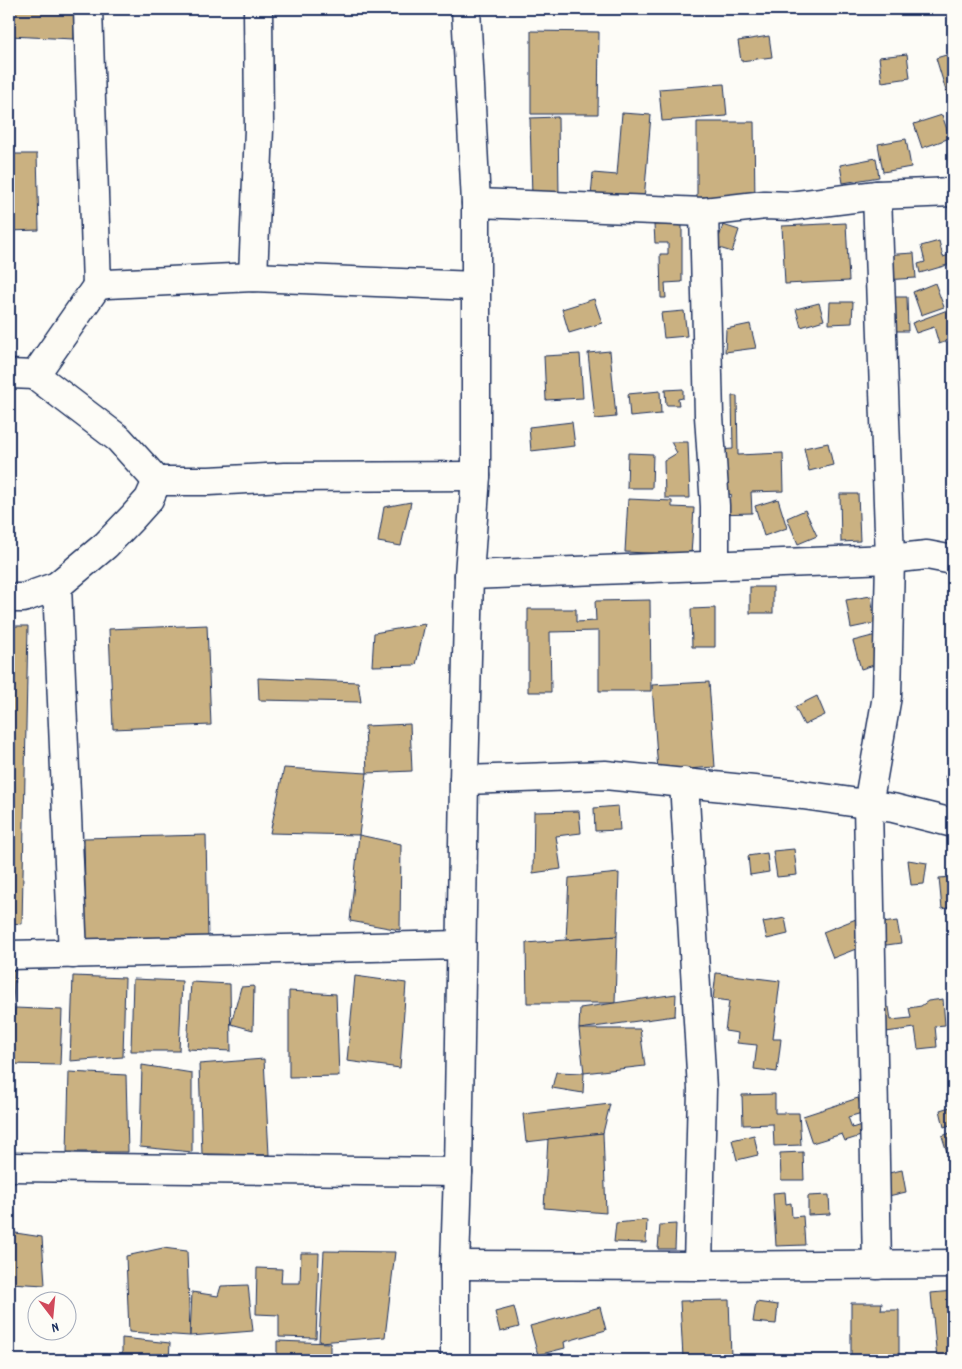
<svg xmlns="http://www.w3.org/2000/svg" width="962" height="1369" font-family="Dekko,sans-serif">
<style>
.building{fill:#cab181;stroke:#1b2f5e}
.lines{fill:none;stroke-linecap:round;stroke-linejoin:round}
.street-casing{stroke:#1b2f5e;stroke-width:31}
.street{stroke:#fdfcf7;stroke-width:28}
</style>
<rect width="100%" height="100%" fill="#fdfcf7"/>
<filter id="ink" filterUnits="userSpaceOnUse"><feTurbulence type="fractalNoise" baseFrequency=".02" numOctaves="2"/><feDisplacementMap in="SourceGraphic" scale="10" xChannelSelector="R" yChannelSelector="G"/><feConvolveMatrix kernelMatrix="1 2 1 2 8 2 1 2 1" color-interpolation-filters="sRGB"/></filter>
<g filter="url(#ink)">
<g class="building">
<path d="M9,9H74V39L9,36Z"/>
<path d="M531,31L599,32L598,114H531Z"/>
<path d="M769,36L772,57L741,61L738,41Z"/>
<path d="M9,51L14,154H9Z"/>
<path d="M953,53V103L950,104L936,58Z"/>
<path d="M907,54L910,78L882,82L879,57Z"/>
<path d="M724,84L727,116L662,121L659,89Z"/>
<path d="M622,113L651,115L644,200L591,196L593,173L617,175Z"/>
<path d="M942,115L950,138L922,148L914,124Z"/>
<path d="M558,117L559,197L532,198L530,118Z"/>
<path d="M697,122H754L755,204H697Z"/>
<path d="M906,139L911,167L883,172L878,144Z"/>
<path d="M9,154H37L39,230L9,231Z"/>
<path d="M876,158L879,177L843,183L840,165Z"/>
<path d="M846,223L849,281L785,284L782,226Z"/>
<path d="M682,224V282L665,283L666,298H661L660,254H668V243H655L654,225Z"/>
<path d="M723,225L739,230L732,252L716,247Z"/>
<path d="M939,241L943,257L949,255L951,264L920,273L918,264L925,262L921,246Z"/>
<path d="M914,253L916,278L884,280L882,255Z"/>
<path d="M935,283L944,307L921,315L913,292Z"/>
<path d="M890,297H907L908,331H891Z"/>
<path d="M594,299L602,323L569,333L562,309Z"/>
<path d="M830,302H853L852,323L829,324Z"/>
<path d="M819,303L824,320L801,327L796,309Z"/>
<path d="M953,308V339L939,344L934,327L916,333L912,323Z"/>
<path d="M684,311L687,336L664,338L661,313Z"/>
<path d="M750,324L756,348L725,352L726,329Z"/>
<path d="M610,351L616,417L595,419L588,353Z"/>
<path d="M580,354L583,398L546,400L544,356Z"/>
<path d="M683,389V398L678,399L679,405H666L665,390Z"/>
<path d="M660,391L661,414L630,417L628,394Z"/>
<path d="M732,396H737L738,455L783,453L784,491L751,492L752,513L717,514L716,499H730L732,495L721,491L719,450L733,449Z"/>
<path d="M572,422L575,446L531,451L529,427Z"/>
<path d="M671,442H688L690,498H665L664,461L677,453Z"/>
<path d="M828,443L833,465L809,471L804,448Z"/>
<path d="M628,453L653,454L652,488H627Z"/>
<path d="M840,494H858L860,541L841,542Z"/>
<path d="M628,499L672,501V507L694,508L691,555L625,552Z"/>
<path d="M778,499L787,528L764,536L755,506Z"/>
<path d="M411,502L401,546L378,542L384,507Z"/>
<path d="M805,510L817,536L798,544L787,518Z"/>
<rect x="750" y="587" width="23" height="26"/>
<path d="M871,596L875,623L851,628L846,600Z"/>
<path d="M650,600L651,691H599V631L550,632L551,692H528V609H576V622L596,621L595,601Z"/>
<path d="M715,608V647H692L691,609Z"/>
<path d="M425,624L416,665L372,666L374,633Z"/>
<path d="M207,625L211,725L113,729L109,629Z"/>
<path d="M9,626H28L22,924L9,923Z"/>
<path d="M876,635L884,662L861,669L853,641Z"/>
<path d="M258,678L358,682L361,702L259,700Z"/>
<path d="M709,682L715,767L658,771L652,685Z"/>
<path d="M817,696L825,715L804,725L795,707Z"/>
<path d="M410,724L412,771L367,773L365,726Z"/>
<path d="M284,768L367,773L359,835L270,833Z"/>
<path d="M953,773V789L950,790L945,776Z"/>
<path d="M618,806L620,830L595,831L594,808Z"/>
<path d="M579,811L581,833L556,836L561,869L533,873L534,812Z"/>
<path d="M206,835L208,939L86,942L84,838Z"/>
<path d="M359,835L401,844L400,930L350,921Z"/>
<path d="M794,849L797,875L777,877L773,851Z"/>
<path d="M767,853L769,872L750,875L748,856Z"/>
<path d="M908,860L927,863L924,884L911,885Z"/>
<path d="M619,873L617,936L566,940L569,878Z"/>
<path d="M953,877V907L942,909L939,878Z"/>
<path d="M785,918L788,934L767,939L763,922Z"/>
<path d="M856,919L866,945L833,958L823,932Z"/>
<path d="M897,921L901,943L879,946L876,924Z"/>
<path d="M617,936L615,1003H527L526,943Z"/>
<path d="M9,970H15L10,1046L9,1045Z"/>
<path d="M716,973L780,981L773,1039H781L777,1072L754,1069L757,1045L737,1043L738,1033L725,1031L729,1001L713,999Z"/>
<path d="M73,976L125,978L123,1057L70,1061Z"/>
<path d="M355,976L406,983L400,1068L347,1061Z"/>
<path d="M133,979L182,981L179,1051H131Z"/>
<path d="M191,982L230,984L231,1051L187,1049Z"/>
<path d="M254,986L253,1030L231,1024L241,987Z"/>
<path d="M289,991L336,994L339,1076L289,1077Z"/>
<path d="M676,994L675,1016L579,1029L580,1008Z"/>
<path d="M943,999L945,1025L935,1026L937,1047L918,1049L915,1028L879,1033L876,1008L889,1007L891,1020L911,1018L909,1008L921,1006L928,1001Z"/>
<path d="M15,1008L62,1010L60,1065L9,1064Z"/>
<path d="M579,1029H640L645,1066L584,1073Z"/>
<path d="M264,1059L269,1155L202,1154L199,1064Z"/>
<path d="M142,1065L192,1073V1152L140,1147Z"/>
<path d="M69,1072L126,1075L128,1152H67Z"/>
<path d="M556,1072L584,1073L583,1093L552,1088Z"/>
<path d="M775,1094V1113H799L801,1145L774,1146L773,1124L743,1125L742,1095Z"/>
<path d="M858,1098L862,1113L848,1117L852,1128L864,1124L867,1134L845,1141L842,1134L812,1143L803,1116Z"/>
<path d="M610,1104L603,1133L526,1142L523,1114Z"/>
<path d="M953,1106V1124L944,1127L940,1110Z"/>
<path d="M953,1132V1161L950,1162L942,1136Z"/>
<path d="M603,1133L606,1213L544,1208L548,1139Z"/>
<path d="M754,1135L758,1155L737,1160L732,1140Z"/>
<path d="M803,1152L804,1180H781L780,1153Z"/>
<path d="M902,1170L906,1192L884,1197L880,1175Z"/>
<path d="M785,1192L786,1204L791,1203L792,1217L803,1216L805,1245L776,1246L773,1193Z"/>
<path d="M829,1195L830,1214L808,1215V1196Z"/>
<path d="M647,1220L646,1243L614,1242L616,1223Z"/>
<path d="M676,1224L675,1249H658L660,1225Z"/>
<path d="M9,1232L42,1237L45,1285L9,1283Z"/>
<path d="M163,1248L187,1251L190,1336L129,1332L126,1256Z"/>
<path d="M324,1251L395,1252L385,1337L319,1342Z"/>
<path d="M301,1253H319L316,1338L279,1337V1315L256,1314L257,1268L282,1269L281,1283H300Z"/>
<path d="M248,1285L253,1331L190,1336L192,1292L218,1296L221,1286Z"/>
<path d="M953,1291V1360H937L931,1293Z"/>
<path d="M729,1300L731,1356L683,1358L680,1301Z"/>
<path d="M756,1302L778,1305L776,1324L753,1322Z"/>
<path d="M851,1303H882L881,1310H899V1360L851,1359Z"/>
<path d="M514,1307L519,1327L500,1332L495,1312Z"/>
<path d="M600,1307L606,1330L564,1342L565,1348L538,1355L530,1326Z"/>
<path d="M9,1328H10L11,1358H9Z"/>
<path d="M122,1338L170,1343L169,1360H122Z"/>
<path d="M277,1341L330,1343V1360H277Z"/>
</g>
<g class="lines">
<g class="street-casing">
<g id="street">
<path d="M88,9L97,286"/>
<path d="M476,203L704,212L765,205L790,206L877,195L953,192"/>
<path d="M704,212L709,416L715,506V564"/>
<path d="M253,277L259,129L258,9"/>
<path d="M9,374L35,375L97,286L107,284L253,277L475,286"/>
<path d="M35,375L119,439L157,481"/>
<path d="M469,575L890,559L927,555L953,560"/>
<path d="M57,586L73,954"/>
<path d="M9,598H23L57,586L106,545L132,518L149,499L157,481H209L284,477L476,476"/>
<path d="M464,780L605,775L803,795L893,808L953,823"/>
<path d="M684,782L702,1089L698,1266"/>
<path d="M9,955L461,945"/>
<path d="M9,1167L458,1172"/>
<path d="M455,1265L698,1266L953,1264"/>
<path d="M877,1265L868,805L887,696L890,559L877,195"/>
<path d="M455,1360V1265L458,1172L464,780L469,575L476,476V203L466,9"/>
</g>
</g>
<use href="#street" class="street"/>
</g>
</g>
<rect width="962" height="1369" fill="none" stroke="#fdfcf7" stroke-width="30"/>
<rect x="15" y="15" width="932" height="1339" fill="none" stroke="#1b2f5e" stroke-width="2" filter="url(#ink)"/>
<g transform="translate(52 1316) rotate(164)"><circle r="24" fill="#fdfcf7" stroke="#a3aaba"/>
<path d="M0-4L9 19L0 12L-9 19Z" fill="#d1495b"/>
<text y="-8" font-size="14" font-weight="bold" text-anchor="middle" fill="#1b2f5e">N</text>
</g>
</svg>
